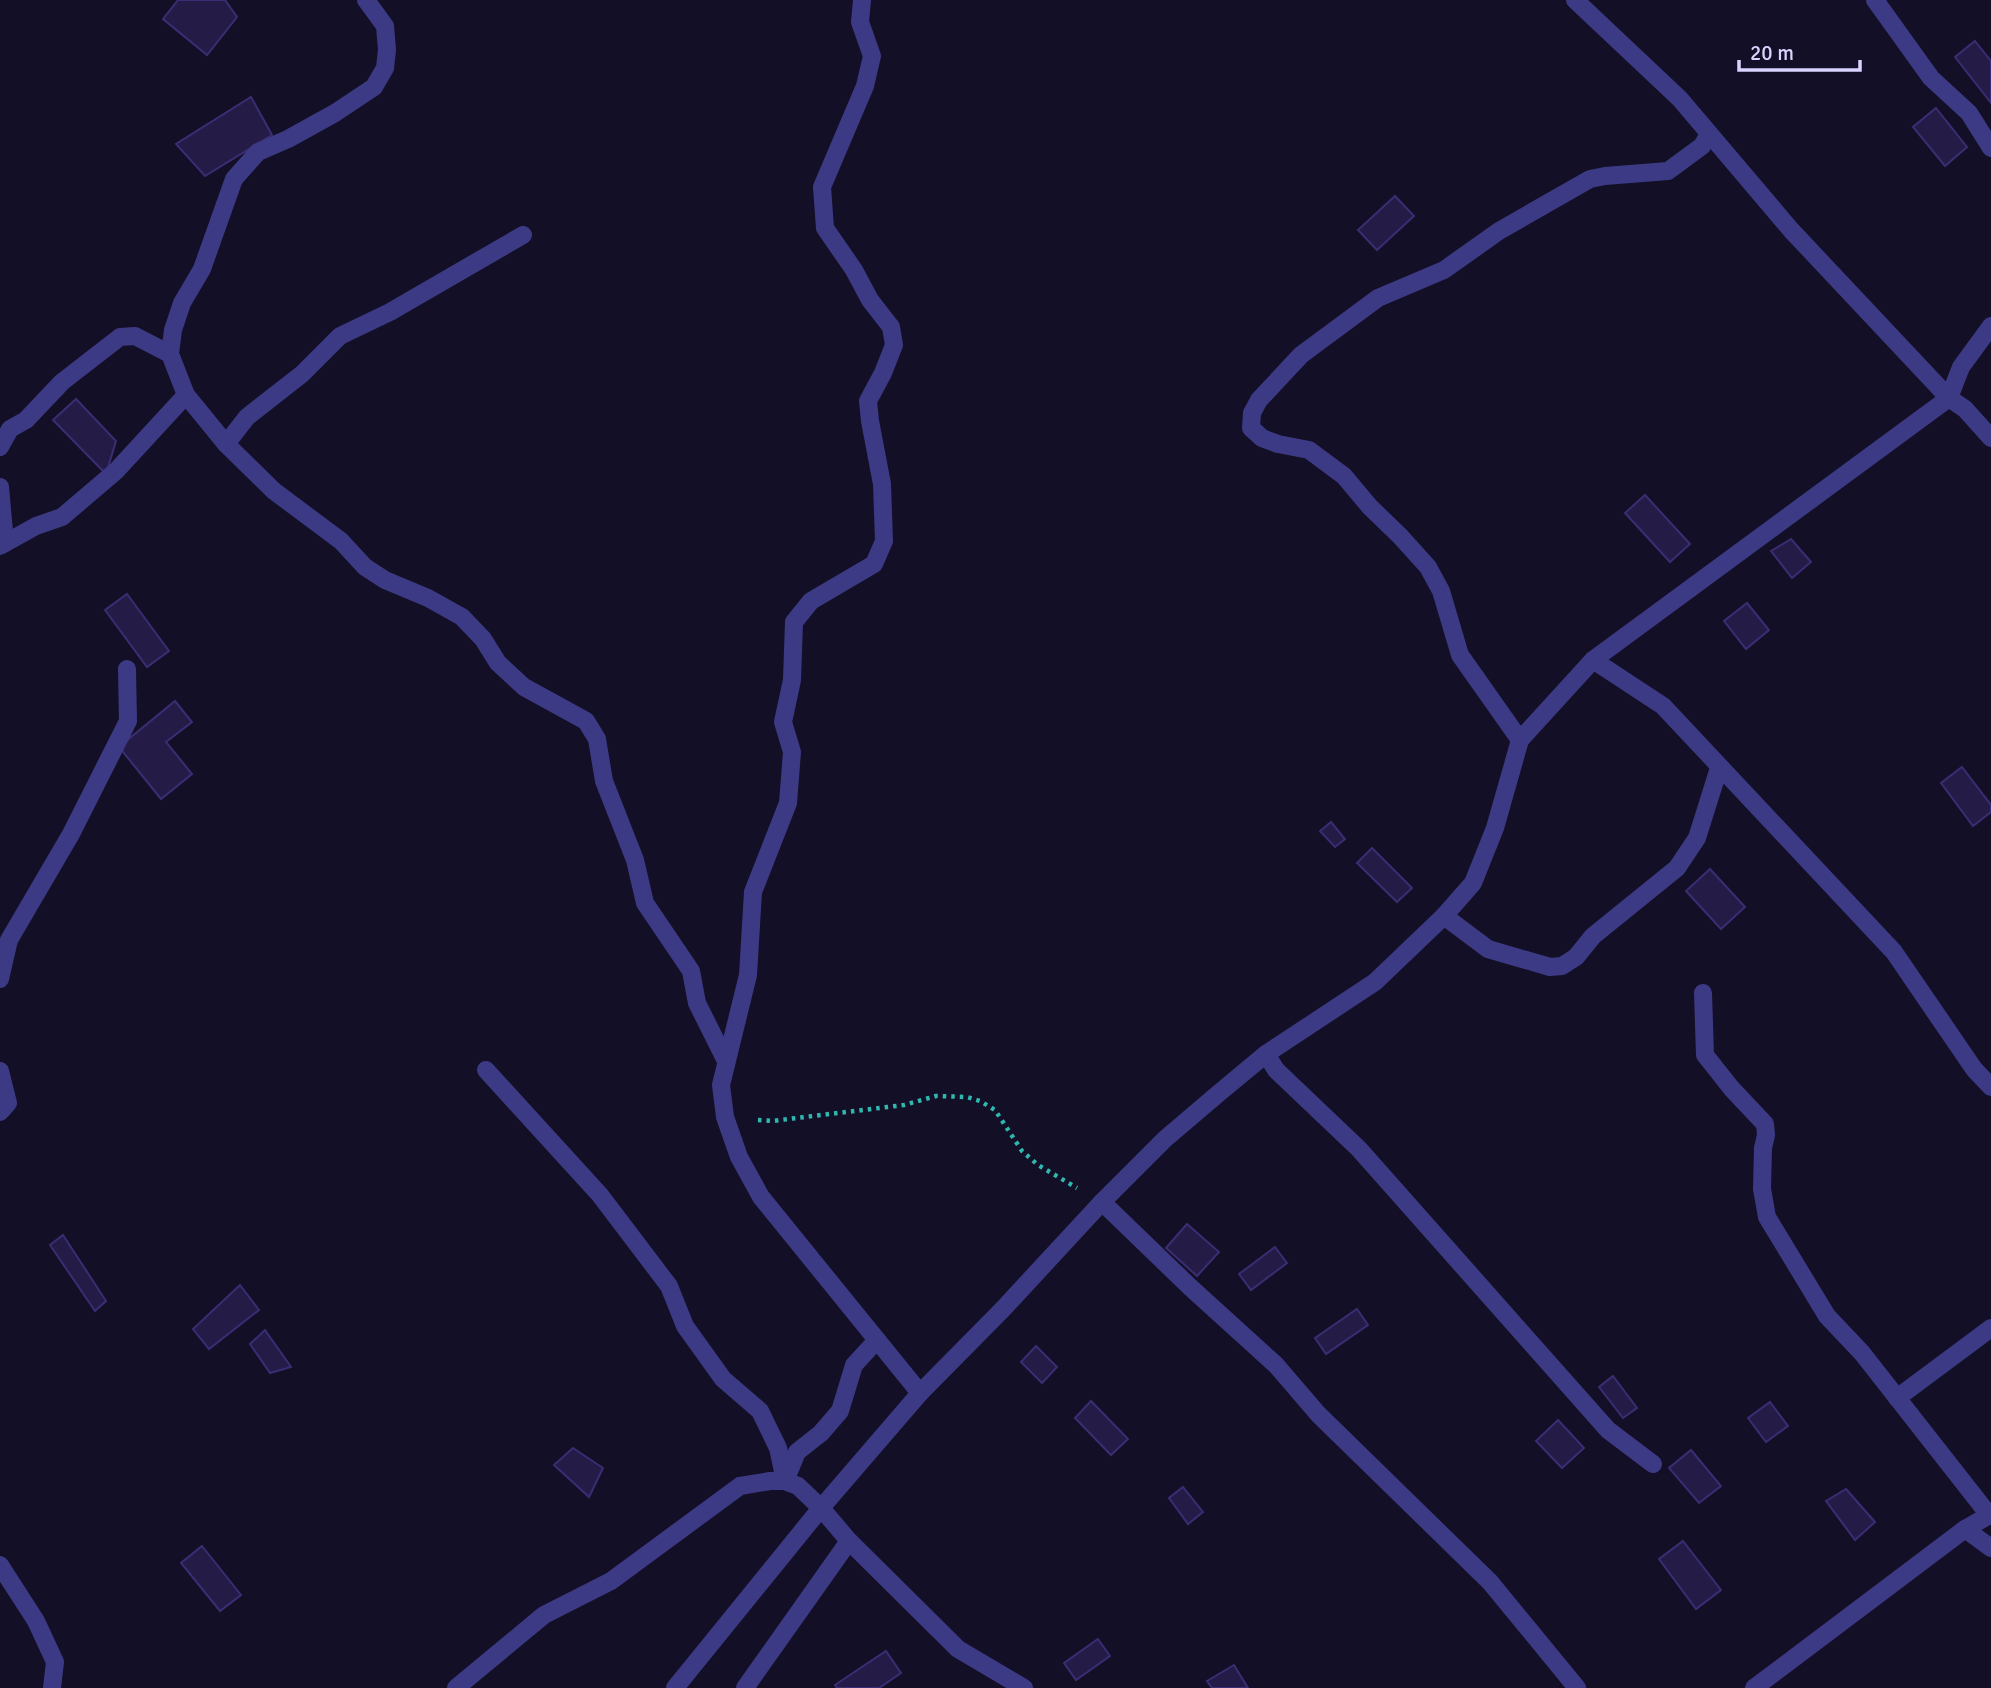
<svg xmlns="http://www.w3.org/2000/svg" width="1991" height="1688" font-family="Signika,sans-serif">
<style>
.building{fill:#241b47;stroke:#3b2d73;stroke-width:2}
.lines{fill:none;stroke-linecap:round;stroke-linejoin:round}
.path{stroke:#2fb8b0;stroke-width:4.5;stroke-dasharray:3.5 5;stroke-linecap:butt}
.minor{stroke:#3d3a85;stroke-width:18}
</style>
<rect width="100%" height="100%" fill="#130f26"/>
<g class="building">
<path d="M178,0H225L237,17L207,55L163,19Z"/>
<path d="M1975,41L1991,61V103L1955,57Z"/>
<path d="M251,97L272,135L205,176L176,144Z"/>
<path d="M1936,108L1967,147L1945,166L1913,127Z"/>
<path d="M1395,196L1414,216L1377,250L1358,230Z"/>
<path d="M76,399L116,441L106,474L53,420Z"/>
<path d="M1645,495L1690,544L1670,562L1625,513Z"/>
<path d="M1791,539L1811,562L1792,578L1771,551Z"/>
<path d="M127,594L169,651L147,667L105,610Z"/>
<path d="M1747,603L1769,630L1746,649L1724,621Z"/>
<path d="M175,701L192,722L166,742L192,774L161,799L119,747Z"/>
<path d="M1962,767L1991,805V812L1973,826L1941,783Z"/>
<path d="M1331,822L1345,839L1335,847L1320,831Z"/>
<path d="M1372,848L1412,888L1397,902L1357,863Z"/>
<path d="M1710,869L1745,907L1721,929L1686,891Z"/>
<path d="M1187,1224L1219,1252L1197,1276L1166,1248Z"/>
<path d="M63,1235L106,1301L95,1311L50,1245Z"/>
<path d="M1275,1247L1287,1263L1251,1290L1239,1274Z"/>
<path d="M240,1285L259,1310L209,1349L193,1329Z"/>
<path d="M1357,1309L1368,1325L1326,1354L1315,1338Z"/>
<path d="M265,1330L291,1367L270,1373L250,1344Z"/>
<path d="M1036,1346L1057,1367L1042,1383L1021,1362Z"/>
<path d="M1613,1376L1637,1408L1623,1418L1599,1387Z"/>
<path d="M1091,1401L1128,1439L1111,1455L1075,1418Z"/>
<path d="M1770,1402L1788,1426L1766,1442L1748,1418Z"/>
<path d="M1558,1420L1584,1448L1562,1468L1536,1441Z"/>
<path d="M573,1448L603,1468L589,1497L554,1465Z"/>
<path d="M1691,1450L1721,1486L1699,1503L1669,1468Z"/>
<path d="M1183,1487L1203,1512L1188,1524L1169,1498Z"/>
<path d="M1846,1489L1875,1522L1855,1540L1826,1501Z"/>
<path d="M1683,1541L1721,1590L1696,1609L1659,1559Z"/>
<path d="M202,1546L241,1595L220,1611L181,1563Z"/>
<path d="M1098,1639L1110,1656L1076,1680L1064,1663Z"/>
<path d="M886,1651L901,1673L879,1688H837L835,1685Z"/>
<path d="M1234,1665L1248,1688H1212L1207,1681Z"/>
</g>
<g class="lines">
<path class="path" d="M758,1120L772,1121L904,1105L936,1096L967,1097L980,1101L995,1110L1022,1151L1038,1165L1077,1188"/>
<g class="minor">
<path d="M366,0L385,26L387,50L385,68L374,87L335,113L288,139L258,152L234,179L202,269L182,303L173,330L170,354L186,395L226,444L274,491L341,541L365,567L385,580L428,598L462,617L483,639L498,663L524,687L586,721L597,739L604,781L635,860L645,903L691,971L697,1003L726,1061"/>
<path d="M862,0L860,22L872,56L865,86L822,187L825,228L854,270L870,300L891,327L894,345L883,373L868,401L870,421L882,484L884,541L874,564L811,601L794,622L792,680L783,722L792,752L788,803L753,892L748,975L721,1085L725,1117L739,1157L761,1197L920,1393"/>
<path d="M1575,0L1680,99L1791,230L1949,398L1965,409L1991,438"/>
<path d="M1875,0L1931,78L1969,113L1991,148"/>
<path d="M226,444L247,417L302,374L340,336L390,312L523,235"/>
<path d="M0,447L10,429L26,420L62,382L120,337L135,336L170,354"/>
<path d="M0,487L5,543"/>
<path d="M0,546L36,526L62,517L116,471L186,395"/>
<path d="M1593,660L1663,706L1894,952L1974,1069L1991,1087"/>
<path d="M1520,740L1460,655L1441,591L1428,567L1400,536L1370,507L1344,476L1309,450L1278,444L1262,438L1251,428L1252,413L1259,400L1301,355L1378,298L1444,270L1499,231L1590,179L1605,176L1668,171L1702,146L1709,134"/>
<path d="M1444,916L1488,949L1550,967L1562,966L1576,957L1593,936L1677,868L1697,838L1719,768"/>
<path d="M0,979L9,940L71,834L128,721L127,669"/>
<path d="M1703,993L1705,1055L1732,1089L1765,1124L1766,1135L1763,1148L1762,1189L1767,1217L1827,1316L1862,1353L1989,1515"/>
<path d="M1266,1054L1276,1070L1359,1149L1608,1430L1653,1464"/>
<path d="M486,1070L600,1195L669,1286L685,1326L723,1379L760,1411L778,1448L785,1481"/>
<path d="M0,1071L8,1103L0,1112"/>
<path d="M1102,1202L1190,1287L1276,1365L1318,1414L1490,1582L1577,1688"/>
<path d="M1897,1398L1991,1328"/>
<path d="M785,1481L797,1452L821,1433L840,1411L854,1365L877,1340"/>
<path d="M1965,1529L1991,1548"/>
<path d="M0,1565L36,1621L55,1662L52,1688"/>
<path d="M456,1688L544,1615L611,1581L740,1486L770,1481H785L798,1486L821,1508L849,1541L958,1649L1024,1688"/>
<path d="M675,1688L821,1508L920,1393L1002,1310L1102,1202L1165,1139L1219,1093L1266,1054L1375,982L1444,916L1473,883L1495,828L1520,740L1593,660L1949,398L1961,367L1991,326"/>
<path d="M745,1688L849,1541"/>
<path d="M1754,1688L1965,1529L1991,1514"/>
</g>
</g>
<path d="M1739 60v10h121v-10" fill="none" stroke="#d9d4ff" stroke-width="3.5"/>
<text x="1750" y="60" font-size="21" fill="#d9d4ff" stroke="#130f26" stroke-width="5" paint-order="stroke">20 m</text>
</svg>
